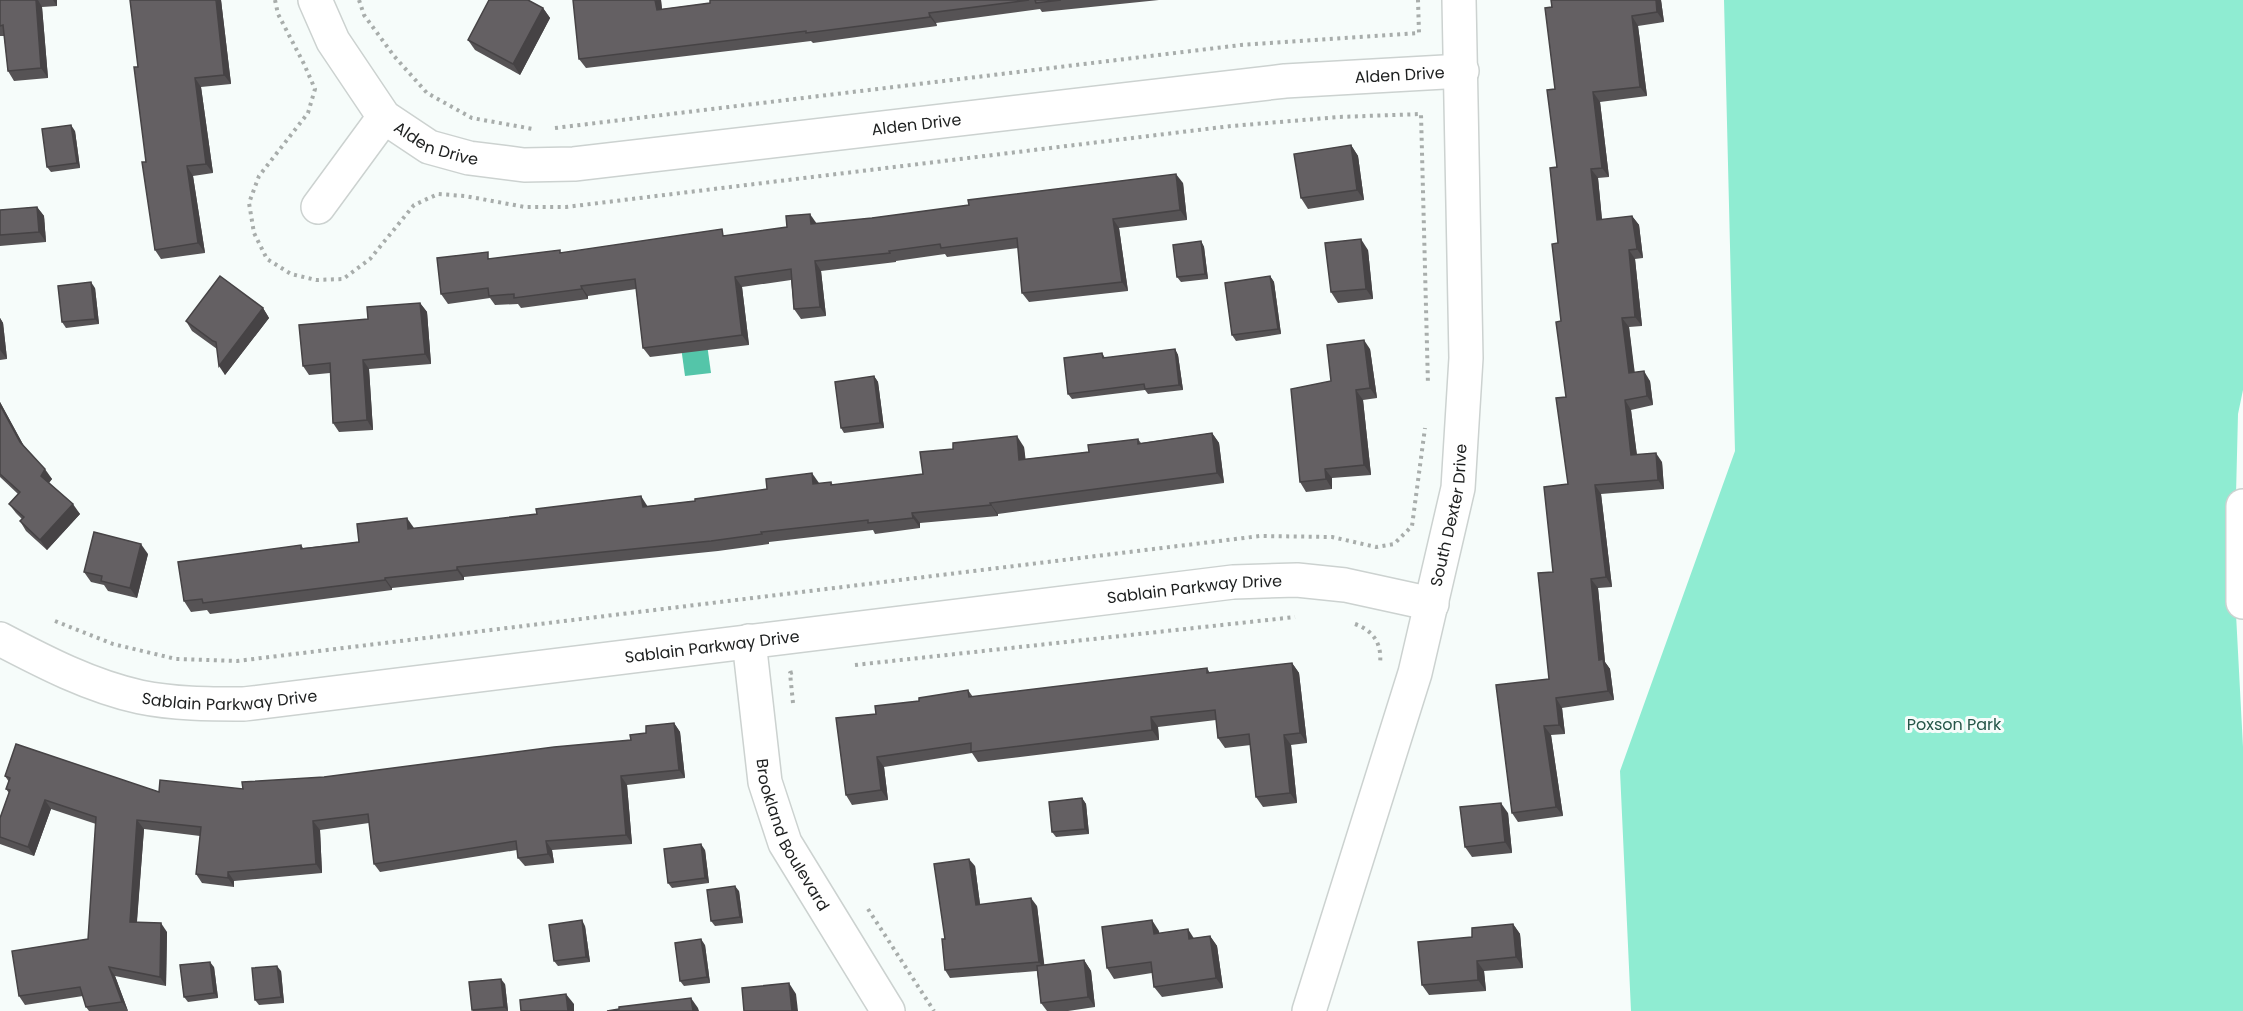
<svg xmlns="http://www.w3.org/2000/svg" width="2243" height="1011" font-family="Poppins,sans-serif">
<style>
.green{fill:#8fecd2}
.water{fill:#54c5a9}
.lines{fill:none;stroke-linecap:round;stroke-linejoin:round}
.minor-casing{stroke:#ccd2d0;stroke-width:36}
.path{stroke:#a8adab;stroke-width:4;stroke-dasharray:3 4.5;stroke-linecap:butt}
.minor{stroke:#fff;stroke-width:33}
.wall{fill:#565355}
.shaded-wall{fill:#464345}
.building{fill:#646063;stroke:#464345;stroke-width:1.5}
.labels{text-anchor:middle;stroke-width:6;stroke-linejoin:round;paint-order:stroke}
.street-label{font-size:16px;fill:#1d1f1f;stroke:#f6fcfa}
.park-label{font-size:16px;fill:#265649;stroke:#f6fcfa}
</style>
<rect width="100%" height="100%" fill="#f6fcfa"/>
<path class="green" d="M1724,0H2243V390L2238,414L2234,576L2243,747V1011H1631L1620,771L1735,451Z"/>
<path class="water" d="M704,322L711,373L685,376L678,325Z"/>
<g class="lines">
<g class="minor-casing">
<g id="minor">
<path id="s1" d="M315,0L333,41L384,117L429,147L469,158L524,165L574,164L1285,81L1462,71"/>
<path d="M318,207L384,117"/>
<path d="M2243,506V602"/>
<path id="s2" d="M0,639C44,662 90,686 140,697C174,704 209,704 244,704L1233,582L1297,580L1345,585L1432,604"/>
<path id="s3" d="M749,641L765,782L785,843L888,1011"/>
<path id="s4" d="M1309,1011L1415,673L1458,488L1466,358L1459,0"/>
</g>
</g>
<g class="path">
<path d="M275,0L278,14L304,64L315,89L308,113L259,176L249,203L254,233L267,259L291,274L316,280L343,279L370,259L414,205L438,194L465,196L525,207H566L1231,126L1339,117L1421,114L1428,385"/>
<path d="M359,0L364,15L394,56L427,93L472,118L533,129"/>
<path d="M555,128L1241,45L1419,33L1418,0"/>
<path d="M55,621L113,644L176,659L237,661L1260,536L1332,537L1376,547L1394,544L1412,526L1425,428"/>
<path d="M1355,624C1374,631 1382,644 1380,664"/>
<path d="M855,665L1295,617"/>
<path d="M793,703L790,673L794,672"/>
<path d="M868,909L934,1011"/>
</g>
<use href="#minor" class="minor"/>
</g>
<g class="wall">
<path d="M0,0H57V6L42,7L48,78L14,81L8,71L4,36H0Z"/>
<path d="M221,0L231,84L201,87L213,173L193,176L205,253L161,259L155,250L138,67Z"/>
<path d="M661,0L662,9L710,3V0H1159L1042,12L1040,9L936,23L937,26L813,43L811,41L586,68L579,59Z"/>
<path d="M1551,0H1661L1664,22L1638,26L1647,96L1600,102L1609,177L1598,178L1602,220L1632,216L1639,225L1643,258L1635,259L1642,326L1629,327L1634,372L1650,381L1653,405L1631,410L1637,455L1662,462L1664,489L1601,494L1612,587L1598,588L1605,662L1610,669L1614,700L1562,708L1565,734L1551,735L1563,816L1518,822L1512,813L1549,679L1553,572L1568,484L1566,397L1561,321L1558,243L1555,89Z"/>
<path d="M543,8L550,18L520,75L475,50L468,40Z"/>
<path d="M75,131L80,168L51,172L47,167Z"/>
<path d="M1351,145L1358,156L1364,200L1308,209L1301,198Z"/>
<path d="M1183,183L1187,220L1119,228L1128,291L1029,302L1022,293L1018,248L947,257L945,254L896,261V262L821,271L826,316L801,319L794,309L791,280L742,287L749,345L650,357L643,348L636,289L588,296V299L521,308L518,304L495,305L490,298L448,304L441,294L492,259L562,253L727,236L817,224Z"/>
<path d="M37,207L44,216L46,242L0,246V210Z"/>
<path d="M1201,241L1204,247L1208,279L1181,282L1177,277Z"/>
<path d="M1368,250L1373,299L1338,303L1331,292Z"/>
<path d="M1270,276L1274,282L1281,334L1236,341L1232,335Z"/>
<path d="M95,288L99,324L66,328L62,322Z"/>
<path d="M420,303L427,312L431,364L369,369L373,430L339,432L333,423L330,373L309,375L303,366L368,319Z"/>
<path d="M263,308L269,318L225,375L217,349L192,331L186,321Z"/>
<path d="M0,318L3,323L7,359L0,360Z"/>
<path d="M1175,349L1178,355L1183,390L1148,394L1145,390L1072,399L1068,394L1102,353L1105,358Z"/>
<path d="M1370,349L1377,398L1363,400L1371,475L1332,478V489L1306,492L1300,482L1331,381Z"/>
<path d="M874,376L878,382L884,428L844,433L841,428Z"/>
<path d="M0,402L24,446L52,479L49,483L80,514L47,550L26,531L20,521L22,519L16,513L9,504L18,494L0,477Z"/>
<path d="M1212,433L1219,443L1224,483L998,514V516L920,523V528L875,534L873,530L769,542V544L718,551L464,577V580L392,588V590L210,614L207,610L191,612L184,601L301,545L303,548L359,542L414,528L648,506L695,501L831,482L833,485L923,474L1024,447L1025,459L1089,452L1138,439L1141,443Z"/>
<path d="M148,554L137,598L108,591L104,585L91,582L84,572Z"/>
<path d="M1292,663L1299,673L1307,743L1291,745L1297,803L1263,807L1256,797L1251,745L1225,748L1218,738L1216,720L1158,727L1159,740L978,762L972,753L884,767L888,800L852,805L846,795L876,714L919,701L968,690L973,697L1207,668L1210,673Z"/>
<path d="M674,723L680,732L685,778L627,785L632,844L552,850L554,863L525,866L518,858L517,850L380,872L374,864L369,823L320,830L322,873L234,881V887L202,883L196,874L200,836L144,829L137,922L167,932L166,986L115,976L128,1011H89L86,1007L83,996L25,1005L19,996L88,939L96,824L51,809L34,856L0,844V818L9,793L6,789L9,782L5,776L159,792L243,789L324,777L631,740Z"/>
<path d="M1082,798L1086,804L1089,834L1056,837L1052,832Z"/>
<path d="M1508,813L1512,853L1472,857L1465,847Z"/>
<path d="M705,850L709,883L672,888L668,883Z"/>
<path d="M975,866L980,904L1037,906L1044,965L1084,960L1091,971L1095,1007L1068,1011H1047L1041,1003L1037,971L950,978L945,970V939Z"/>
<path d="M739,891L743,923L715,926L711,921Z"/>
<path d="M1513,924L1520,934L1523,968L1484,971L1486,991L1429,995L1422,985L1472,937Z"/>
<path d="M585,926L590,962L558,966L554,961Z"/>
<path d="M1159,931V933L1194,938L1210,936L1217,946L1223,988L1162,997L1154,987L1152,973L1114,979L1107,968Z"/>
<path d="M705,945L710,983L684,986L680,981Z"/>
<path d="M214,967L218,998L188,1002L184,997Z"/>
<path d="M281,971L284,1003L259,1005L255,1000Z"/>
<path d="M505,984L508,1011H473L472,1010Z"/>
</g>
<g class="shaded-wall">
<path d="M36,0H38L42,7L48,78L41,68Z"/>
<path d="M53,0H57V6Z"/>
<path d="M216,0H221L231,84L224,75Z"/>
<path d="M655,0H661L663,20L657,10Z"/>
<path d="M1656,0H1661L1664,22L1657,12Z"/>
<path d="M543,8L550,18L520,75L513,64Z"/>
<path d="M929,13L936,23L937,26L930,17Z"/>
<path d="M1632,16L1638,26L1647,96L1640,87Z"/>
<path d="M195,78L201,87L213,173L206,164Z"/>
<path d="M1593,92L1600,102L1609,177L1602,168Z"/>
<path d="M71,125L75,131L80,168L77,163Z"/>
<path d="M1351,145L1358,156L1364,200L1357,190Z"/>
<path d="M187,166L193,176L205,253L198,243Z"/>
<path d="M1591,169L1598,178L1603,230L1597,220Z"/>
<path d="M1176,174L1183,183L1187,220L1180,210Z"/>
<path d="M37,207L44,216L46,242L39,232Z"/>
<path d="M810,214L817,224H811Z"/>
<path d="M1632,216L1639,225L1643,258L1637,249Z"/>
<path d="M1113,219L1119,228L1128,291L1122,282Z"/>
<path d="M1361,239L1368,250L1373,299L1366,289Z"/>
<path d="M1201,241L1204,247L1208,279L1205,274Z"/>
<path d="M1629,250L1635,259L1642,326L1635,317Z"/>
<path d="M815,261L821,271L826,316L820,307Z"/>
<path d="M1270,276L1274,282L1281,334L1278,329Z"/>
<path d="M735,277L742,287L749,345L742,335Z"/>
<path d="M91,282L95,288L99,324L95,319Z"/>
<path d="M581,286L588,296V299L582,289Z"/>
<path d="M420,303L427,312L431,364L425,354Z"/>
<path d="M263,308L269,318L225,375L219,366Z"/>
<path d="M0,318L3,323L7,359L0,350Z"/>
<path d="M1622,318L1629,327L1636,382L1629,373Z"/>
<path d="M1364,340L1370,349L1377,398L1370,388Z"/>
<path d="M1175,349L1178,355L1183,390L1179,385Z"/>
<path d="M363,360L369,369L373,430L367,420Z"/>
<path d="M1644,371L1650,381L1653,405L1647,396Z"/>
<path d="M874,376L878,382L884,428L880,423Z"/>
<path d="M1356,390L1363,400L1371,475L1364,465Z"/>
<path d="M1625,400L1631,410L1638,464L1631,455Z"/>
<path d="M0,402L27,452L20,442L0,405Z"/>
<path d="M1212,433L1219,443L1224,483L1217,473Z"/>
<path d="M1017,436L1024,447L1027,470L1019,460Z"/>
<path d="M1656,453L1662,462L1664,489L1658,480Z"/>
<path d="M45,469L52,479L47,485L41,476Z"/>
<path d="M1325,469L1332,478V489L1326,479Z"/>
<path d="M812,473L819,483L813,484Z"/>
<path d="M1595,485L1601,494L1612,587L1606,577Z"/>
<path d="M641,496L648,507H643Z"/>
<path d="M990,503L998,514V516L991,505Z"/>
<path d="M73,504L80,514L47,550L40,540Z"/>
<path d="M912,513L920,523V528L913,518Z"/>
<path d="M407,518L414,528L408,529Z"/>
<path d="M141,544L148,554L137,598L130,588Z"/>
<path d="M457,567L464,577V580L457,570Z"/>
<path d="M385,578L392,588V590L385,580Z"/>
<path d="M1591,579L1598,588L1605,662L1610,669L1614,700L1608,691L1599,660Z"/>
<path d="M1292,663L1299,673L1307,743L1300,733Z"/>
<path d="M1556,698L1562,708L1565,734L1559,725Z"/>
<path d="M1151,717L1158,727L1159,740L1152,730Z"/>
<path d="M674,723L680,732L685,778L679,770Z"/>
<path d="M1544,726L1551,735L1563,816L1556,807Z"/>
<path d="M1284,735L1291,745L1297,803L1290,793Z"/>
<path d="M877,757L884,767L888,800L881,790Z"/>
<path d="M621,776L627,785L632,844L626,835Z"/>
<path d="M1082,798L1086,804L1089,834L1085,829Z"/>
<path d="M45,800L51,809L34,856L28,847Z"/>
<path d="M1501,803L1508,813L1512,853L1505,842Z"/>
<path d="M137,820L144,829L136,931L130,922Z"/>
<path d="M313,821L320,830L322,873L316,864Z"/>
<path d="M546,841L552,850L554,863L548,854Z"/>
<path d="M701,844L705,850L709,883L705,878Z"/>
<path d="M969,859L975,866L981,912L976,905Z"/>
<path d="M228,872L234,881V887L228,878Z"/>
<path d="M735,886L739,891L743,923L740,917Z"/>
<path d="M1031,898L1037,906L1045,970L1039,962Z"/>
<path d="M582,920L585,926L590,962L586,957Z"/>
<path d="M1152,920L1159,931L1161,945L1154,934Z"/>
<path d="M161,923L167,932L166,986L160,977Z"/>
<path d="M1513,924L1520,934L1523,968L1516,957Z"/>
<path d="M1188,929L1195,940L1189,939Z"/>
<path d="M1210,936L1217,946L1223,988L1216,978Z"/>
<path d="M701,939L705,945L710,983L707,977Z"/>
<path d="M1084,960L1091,971L1095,1007L1088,997Z"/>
<path d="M1477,961L1484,971L1486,991L1478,980Z"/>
<path d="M210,962L214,967L218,998L214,993Z"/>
<path d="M277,966L281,971L284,1003L281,997Z"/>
<path d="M109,967L115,976L128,1011L122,1002Z"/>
<path d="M501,979L505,984L508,1011L504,1007Z"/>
<path d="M789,983L796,994L798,1011H792Z"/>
<path d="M566,994L574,1004V1011H568Z"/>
<path d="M691,998L698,1008L699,1011H693Z"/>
</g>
<g class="building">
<path d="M0,0H36L41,68L8,71L3,25L0,26Z"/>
<path d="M130,0H216L224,75L195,78L206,164L187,166L198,243L155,250L142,162H146L134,67H138Z"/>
<path d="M489,0H528L543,8L513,64L468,40Z"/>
<path d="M573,0H655L657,10L710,3V0H1029L929,13L930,17L806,33V31L579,59Z"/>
<path d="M1035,0H1061L1036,3Z"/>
<path d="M1551,0H1656L1657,12L1632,16L1640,87L1593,92L1602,168L1591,169L1597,220L1632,216L1637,249L1629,250L1635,317L1622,318L1629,373L1644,371L1647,396L1625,400L1631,455L1656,453L1658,480L1595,485L1606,577L1591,579L1599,660L1603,659L1608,691L1556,698L1559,725L1544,726L1556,807L1512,813L1496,685L1549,679L1538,573L1553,572L1544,487L1568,484L1556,398L1566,397L1556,322L1561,321L1552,244L1558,243L1550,168L1557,167L1547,90L1555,89L1545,8L1552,7Z"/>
<path d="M71,125L77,163L47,167L42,129Z"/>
<path d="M1351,145L1357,190L1301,198L1294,154Z"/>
<path d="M1176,174L1180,210L1113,219L1122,282L1022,293L1017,238L941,248L940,244L889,251L890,253L815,261L820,307L794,309L791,269L735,277L742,335L643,348L635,279L581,286L582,289L514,298V294L489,296L488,288L441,294L437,258L488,252V259L560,250V253L722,229L723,236L787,227L786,216L810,214L811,224L872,218L969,205L968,200Z"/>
<path d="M37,207L39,232L0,235V210Z"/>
<path d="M1361,239L1366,289L1331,292L1325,243Z"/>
<path d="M1201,241L1205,274L1177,277L1173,245Z"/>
<path d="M220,276L263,308L219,366L216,342L213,341L186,321Z"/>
<path d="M1270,276L1278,329L1232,335L1225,283Z"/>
<path d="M91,282L95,319L62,322L58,286Z"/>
<path d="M420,303L425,354L363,360L367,420L333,423L330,363L303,366L299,325L368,319L367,307Z"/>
<path d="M1364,340L1370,388L1356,390L1364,465L1325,469L1326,479L1300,482L1291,389L1331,381L1327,345Z"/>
<path d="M1175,349L1179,385L1145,389L1144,384L1068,394L1064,358L1102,353L1103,358Z"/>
<path d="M874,376L880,423L841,428L835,382Z"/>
<path d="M0,405L20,442L45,469L41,476L73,504L40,540L20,521L24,517L9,504L20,492L0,474Z"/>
<path d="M1212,433L1217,473L990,503L991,505L912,513L913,518L868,523V520L761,532L762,534L711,541L457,567V570L385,578V580L203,603L202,599L184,601L178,562L301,545V549L359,542L357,524L407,518L408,529L537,514L536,509L641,496L643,507L695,501V499L767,489L766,479L812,473L813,484L831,482V485L923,474L920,452L953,449V443L1017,436L1019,460L1089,452L1088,445L1138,439V444Z"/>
<path d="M94,532L141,544L130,588L101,581L102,576L84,572Z"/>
<path d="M1292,663L1300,733L1284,735L1290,793L1256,797L1249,734L1218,738L1215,710L1151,717L1152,730L971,752V743L877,757L881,790L846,795L836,718L876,714L875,706L919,701V698L968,690L969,697L1207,668V673Z"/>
<path d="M674,723L679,770L621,776L626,835L546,841L548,854L518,858L516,841L374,864L368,814L313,821L316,864L228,872V878L196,874L201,827L137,820L130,922L161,923L160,977L109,967L122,1002L86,1007L80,987L19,996L12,951L88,939L96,817L45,800L28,847L0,837V818L10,790L6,789L10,778L5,776L16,744L159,792L160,780L243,789L242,782L324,777L554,747L631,740L630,735L646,733V726Z"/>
<path d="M1082,798L1085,829L1052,832L1049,802Z"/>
<path d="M1501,803L1505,842L1465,847L1460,807Z"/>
<path d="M701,844L705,878L668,883L664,849Z"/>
<path d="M969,859L976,905L1031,898L1039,962L945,970L942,939H945L934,864Z"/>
<path d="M735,886L740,917L711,921L707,890Z"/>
<path d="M582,920L586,957L554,961L549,925Z"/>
<path d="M1152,920L1154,934L1188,929L1189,939L1210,936L1216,978L1154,987L1151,962L1107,968L1102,927Z"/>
<path d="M1513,924L1516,957L1477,961L1478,980L1422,985L1418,942L1472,937V928Z"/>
<path d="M701,939L707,977L680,981L675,943Z"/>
<path d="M1084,960L1088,997L1041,1003L1037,966Z"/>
<path d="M210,962L214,993L184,997L180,965Z"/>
<path d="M277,966L281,997L255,1000L252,968Z"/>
<path d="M501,979L504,1007L472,1010L469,982Z"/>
<path d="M789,983L792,1011H744L742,988Z"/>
<path d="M566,994L568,1011H521L520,1000Z"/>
<path d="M691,998L693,1011H607L619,1009V1007Z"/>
</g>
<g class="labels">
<g class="street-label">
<text dy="6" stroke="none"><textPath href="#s1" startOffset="1168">Alden Drive</textPath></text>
<text dy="6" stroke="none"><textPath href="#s1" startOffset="682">Alden Drive</textPath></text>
<text dy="6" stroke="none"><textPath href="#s1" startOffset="196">Alden Drive</textPath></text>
<text dy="6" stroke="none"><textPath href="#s4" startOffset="516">South Dexter Drive</textPath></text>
<text dy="6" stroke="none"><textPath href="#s2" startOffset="1214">Sablain Parkway Drive</textPath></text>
<text dy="6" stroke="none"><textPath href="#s2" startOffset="728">Sablain Parkway Drive</textPath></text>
<text dy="6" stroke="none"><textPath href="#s2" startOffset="242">Sablain Parkway Drive</textPath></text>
<text dy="6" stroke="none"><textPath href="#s3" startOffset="201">Brookland Boulevard</textPath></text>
</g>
<g class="park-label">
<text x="1954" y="730">Poxson Park</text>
</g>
</g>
</svg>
